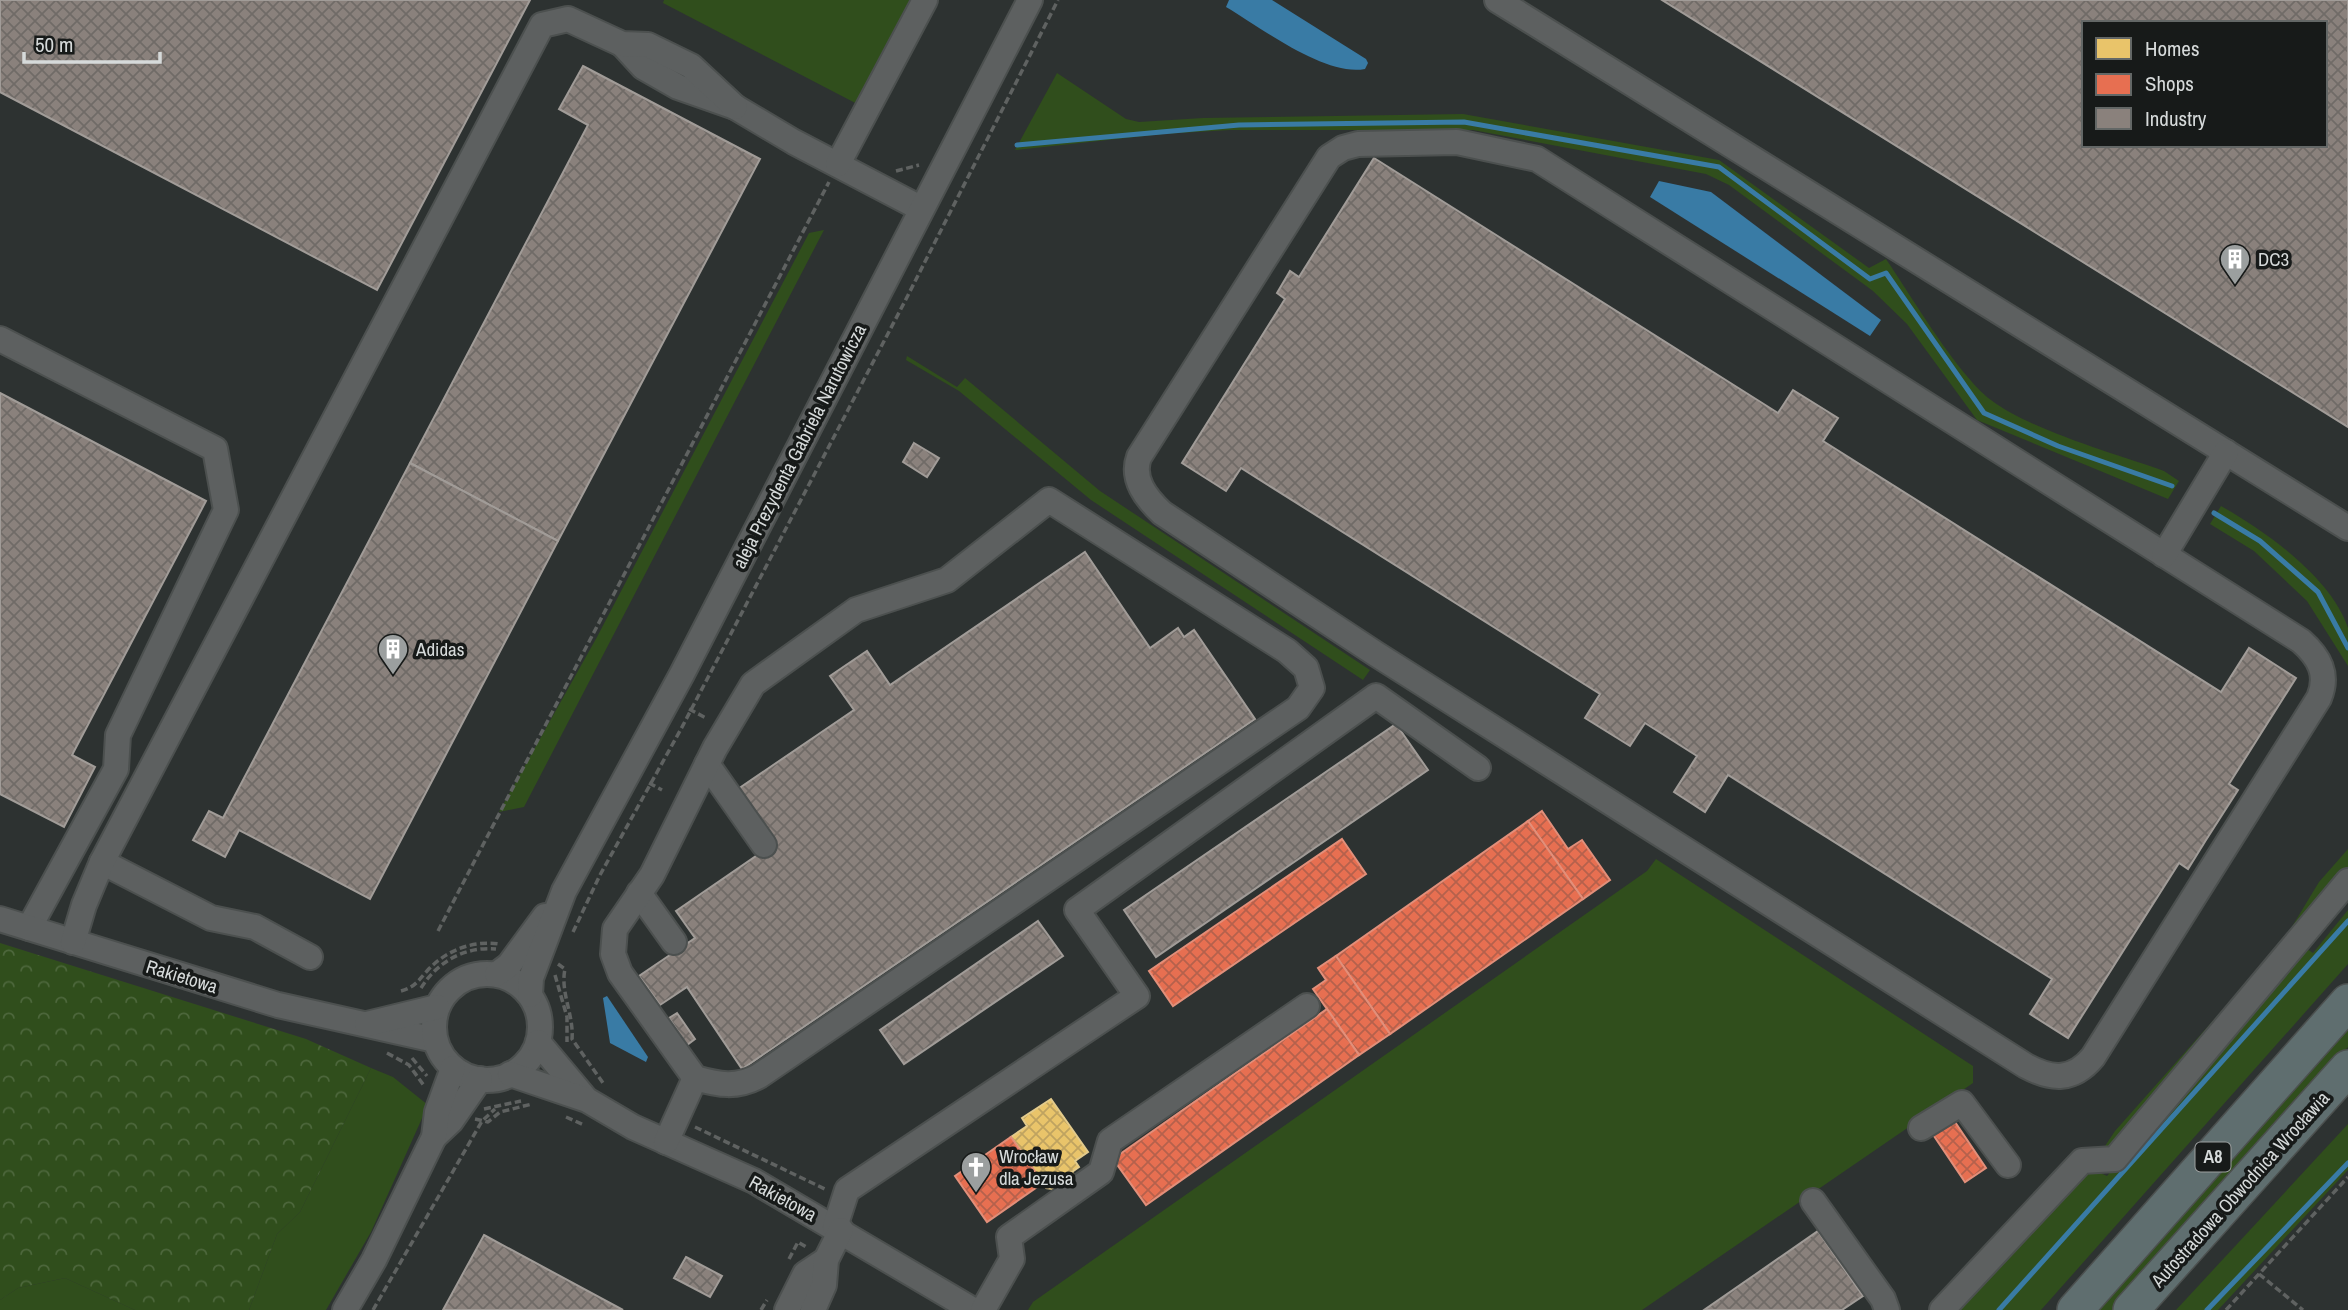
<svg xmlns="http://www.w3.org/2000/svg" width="2348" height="1310" font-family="'Archivo Narrow',sans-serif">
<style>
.green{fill:#304e1c}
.forest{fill:url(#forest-crowns)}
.water{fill:#397ba5}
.homes{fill:url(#homes-cross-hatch);stroke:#e3cb8c;stroke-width:2}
.shops{fill:url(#shops-cross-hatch);stroke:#e28f7a;stroke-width:2}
.industry{fill:url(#industry-cross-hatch);stroke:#a19c98;stroke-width:2;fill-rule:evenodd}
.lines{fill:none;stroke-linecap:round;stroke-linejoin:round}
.stream{stroke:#397ba5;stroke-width:5}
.minor-casing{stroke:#4c504f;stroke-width:28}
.highway-casing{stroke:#4c504f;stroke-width:38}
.path{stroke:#5f6261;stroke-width:3.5;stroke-dasharray:7 3.5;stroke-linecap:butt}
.minor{stroke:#5d6060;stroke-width:24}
.highway{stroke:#5f6e6f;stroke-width:35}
.labels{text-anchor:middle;stroke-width:7;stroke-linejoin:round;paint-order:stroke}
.shield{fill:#171a19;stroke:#9da0a0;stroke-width:2}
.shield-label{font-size:18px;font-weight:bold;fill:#d6dada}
.poi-label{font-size:19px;fill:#d6dada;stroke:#171a19;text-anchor:start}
.street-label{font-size:19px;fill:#d6dada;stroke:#171a19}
</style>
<defs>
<pattern id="forest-crowns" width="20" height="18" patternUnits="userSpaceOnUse" patternTransform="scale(1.75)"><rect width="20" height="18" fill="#304e1c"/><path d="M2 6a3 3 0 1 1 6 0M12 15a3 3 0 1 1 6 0" fill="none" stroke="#4d673c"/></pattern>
<pattern id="homes-cross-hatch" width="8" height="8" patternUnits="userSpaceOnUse" patternTransform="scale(1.75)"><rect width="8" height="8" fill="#e9c46a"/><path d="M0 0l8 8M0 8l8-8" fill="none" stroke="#bfa360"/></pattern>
<pattern id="shops-cross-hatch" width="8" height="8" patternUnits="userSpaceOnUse" patternTransform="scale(1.75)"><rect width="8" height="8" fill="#e76f51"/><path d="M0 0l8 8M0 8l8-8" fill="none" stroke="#b5614c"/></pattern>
<pattern id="industry-cross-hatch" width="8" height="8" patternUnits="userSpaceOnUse" patternTransform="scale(1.75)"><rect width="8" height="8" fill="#8a817c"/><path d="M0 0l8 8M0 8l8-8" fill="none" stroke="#706b67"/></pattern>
</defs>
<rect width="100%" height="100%" fill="#2d3231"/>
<g class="green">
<path d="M664,0H919L863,107L663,3Z"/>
<path d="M1057,73L1126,119L1139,122L1203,118L1463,114L1719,160L1869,268L1886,259C1912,297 1957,374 1991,400C2030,430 2116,454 2164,471L2179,481L2168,499L1977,420L1907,324L1873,291L1729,185L1706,174L1473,130H1230L1163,134L1015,150Z"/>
<path d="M824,230L524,807L499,812L597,637L809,233Z"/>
<path d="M907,356L957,387L965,378L1100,491L1370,670L1363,680L1091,500L959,391L906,360Z"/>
<path d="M2221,506C2264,530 2332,578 2348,628C2348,638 2348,654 2348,666L2307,601L2254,551L2210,524Z"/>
<path d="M2348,849V872L2123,1144L2103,1149L2115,1131L2282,943L2319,882Z"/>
<path d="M1656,859L1973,1066V1083L1642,1310H1028L1033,1302L1647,871Z"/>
<path d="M2348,910V964L2041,1310H1949L2078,1175L2096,1171L2107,1176L2304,947L2313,953Z"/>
<path d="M2348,1025V1047L2113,1310H2094Z"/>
<path d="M371,1068L393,1077L428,1105L371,1232L326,1310H249L277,1234L300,1212Z"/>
<path d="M2348,1124V1170L2218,1310H2176Z"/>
<path d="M65,1278L135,1310H0V1300L18,1288Z"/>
</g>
<path class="forest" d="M0,943L306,1039L371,1068L300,1212L277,1234L249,1310H135L65,1278L18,1288L0,1300Z"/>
<g class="water">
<path d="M1229,0H1272L1366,59L1368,63L1365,69C1325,77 1260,27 1226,7Z"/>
<path d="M1659,181L1711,192L1881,320L1870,336L1650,197Z"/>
<path d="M607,996L648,1057L646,1062L610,1043L603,998Z"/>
</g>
<path class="homes" d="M1051,1099L1088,1152L1075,1161L1079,1167L1072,1172L1074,1175L1061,1185L1060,1190L1046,1188L1011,1137L1027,1126L1022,1118Z"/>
<g class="shops">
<path d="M1542,811L1568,849L1582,840L1610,880L1583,899L1528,821Z"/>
<path d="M1528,821L1583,899L1390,1034L1336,956Z"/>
<path d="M1342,839L1366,874L1173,1006L1149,971Z"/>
<path d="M1336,956L1390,1034L1359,1055L1313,989L1326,980L1318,968Z"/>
<path d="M1327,1009L1359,1055L1146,1205L1113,1159Z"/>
<path d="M1953,1119L1986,1168L1965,1182L1932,1133Z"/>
<path d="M1011,1137L1043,1183L987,1222L955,1176Z"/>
</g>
<g class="industry">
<path d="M0,0H530L377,290L0,92Z"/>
<path d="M1662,0H2348V427ZM2084,23H2325V145H2084Z"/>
<path d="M583,66L760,159L558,541L410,463L588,125L559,109Z"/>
<path d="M1374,158L1778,413L1793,390L1838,418L1823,441L2221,692L2249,648L2296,678L2229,784L2238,790L2206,840L2188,869L2179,863L2068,1038L2030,1014L2052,979L1728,775L1705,812L1674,792L1697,756L1645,723L1630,746L1585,718L1600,694L1241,468L1226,491L1182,463L1285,299L1277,293L1290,271L1299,277Z"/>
<path d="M0,393L206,501L72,755L95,767L64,827L0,794Z"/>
<path d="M914,443L939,458L927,477L903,462Z"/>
<path d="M410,463L558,541L370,899L239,830L225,857L193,840L209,811L223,818Z"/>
<path d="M1085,552L1150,648L1178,628L1184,637L1194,630L1255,719L742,1069L687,987L660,1005L639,976L695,938L676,911L775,843L738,789L854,710L830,676L867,651L890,685Z"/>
<path d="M1396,724L1428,770L1156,957L1124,910Z"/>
<path d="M1038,921L1063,956L904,1064L880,1030Z"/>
<path d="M677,1013L695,1039L687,1045L669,1018Z"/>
<path d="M1818,1231L1863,1296L1842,1310H1704Z"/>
<path d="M484,1235L623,1310H443Z"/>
<path d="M686,1257L722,1276L710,1297L674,1278Z"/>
</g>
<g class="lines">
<g class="stream">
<path d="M1017,145L1239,125L1464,122L1719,167L1870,279L1886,273L1984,413L2058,446L2172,486"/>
<path d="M2214,513L2260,541L2318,592L2348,648"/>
<path d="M1999,1310L2348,921"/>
<path d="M2207,1310L2348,1163"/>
</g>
<g class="minor-casing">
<g id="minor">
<path d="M1497,0L2348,528"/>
<path d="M622,44L643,67L678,87L735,107L794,142L920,208"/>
<path d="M1457,142L1537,159L2301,641C2319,657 2329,674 2319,698L2093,1057C2073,1081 2052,1080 2026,1066L1376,654L1162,513C1146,498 1131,479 1139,457L1329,157L1343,148L1358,144Z"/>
<path d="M838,164L925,0"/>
<path d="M0,339L215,449L226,510L118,735L116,769L29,928"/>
<path d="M2164,555L2226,452"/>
<path d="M707,764L764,845"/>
<path d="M102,862L211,918L255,927L310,957"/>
<path d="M639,893L674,942"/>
<path d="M0,919L278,1005L435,1040"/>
<path d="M73,942L84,905L102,862L542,25L568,19L622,44L648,45L691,66L735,107"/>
<circle cx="487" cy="1027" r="53"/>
<path d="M497,974L509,965L545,916"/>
<path d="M530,995L531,978L564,891L682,674L1030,0"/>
<path d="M367,1024L437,1007"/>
<path d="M538,1042L584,1097"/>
<path d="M510,1074L587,1100L633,1127L754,1181L973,1310"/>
<path d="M1921,1128L1962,1103L2008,1165"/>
<path d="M434,1137L451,1121L480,1079"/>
<path d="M666,1142L695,1078L620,973L613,954L615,929L652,875L715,748L753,684L856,610L947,580L1049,500L1287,651L1306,668L1312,688L1298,708L759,1076C737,1088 719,1085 695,1078"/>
<path d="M1813,1201L1883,1299L1887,1310"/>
<path d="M835,1227L847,1190L1137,996L1077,910L1376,696L1478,768"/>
<path d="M345,1310L374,1260L434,1137L437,1112L453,1068"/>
<path d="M787,1310L805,1274L826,1260"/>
<path d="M813,1310L824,1285L826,1260L841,1230"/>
<path d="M983,1310L1012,1259L1009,1237L1101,1172L1110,1141L1307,1006"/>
<path d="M1942,1310L2082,1161L2115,1159L2348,881"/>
</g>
</g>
<g class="highway-casing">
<g id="highway">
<path d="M2075,1310L2348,1002"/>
<path d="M2131,1310L2348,1068"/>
</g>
</g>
<g class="path">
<path d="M896,171L919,165"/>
<path d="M689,709L706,718"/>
<path d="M649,783L662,790"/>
<path d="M438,931L829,182"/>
<path d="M573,932L600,875L681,729L904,303L1058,0"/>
<path d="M558,964L565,969C560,992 574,1015 572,1039L603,1083"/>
<path d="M555,975L567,1017V1042"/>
<path d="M421,988C437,962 465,946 496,949"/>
<path d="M401,991C415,987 418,981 427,971C445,951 472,940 499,944"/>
<path d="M387,1053L409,1065L425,1087"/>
<path d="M412,1058L427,1076"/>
<path d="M484,1109L521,1101"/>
<path d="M566,1117L584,1125"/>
<path d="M475,1119L488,1122L500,1112L532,1104"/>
<path d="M695,1127L827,1190"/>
<path d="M789,1259L798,1242L808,1248"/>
<path d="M2259,1274L2303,1310"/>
<path d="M373,1310L482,1121L495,1109"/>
<path d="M761,1310L767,1300"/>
<path d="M2226,1310L2348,1177"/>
</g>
<use href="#minor" class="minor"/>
<use href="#highway" class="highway"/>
</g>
<defs>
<g id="building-pin" transform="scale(1.575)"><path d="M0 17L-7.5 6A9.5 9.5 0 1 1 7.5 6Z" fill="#9b9f9f" stroke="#171a19"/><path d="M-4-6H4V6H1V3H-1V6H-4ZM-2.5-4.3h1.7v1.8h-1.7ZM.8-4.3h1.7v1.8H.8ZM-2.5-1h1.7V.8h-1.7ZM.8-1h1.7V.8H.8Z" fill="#fff"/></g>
<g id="church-pin" transform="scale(1.575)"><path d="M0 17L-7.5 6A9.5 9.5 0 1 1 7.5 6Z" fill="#9b9f9f" stroke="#171a19"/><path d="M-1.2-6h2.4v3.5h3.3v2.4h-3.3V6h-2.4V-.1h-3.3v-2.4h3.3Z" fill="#fff"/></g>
</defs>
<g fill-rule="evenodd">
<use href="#building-pin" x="2235" y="259"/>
<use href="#building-pin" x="393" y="649"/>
<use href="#church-pin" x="976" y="1167"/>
</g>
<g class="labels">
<rect class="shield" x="2195.5" y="1142.5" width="35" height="29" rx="5"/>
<g class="shield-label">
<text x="2213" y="1163">A8</text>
</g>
<g class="poi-label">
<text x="2258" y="266">DC3</text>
<text x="416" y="656">Adidas</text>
<text x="999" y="1163">Wrocław<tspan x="999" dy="22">dla Jezusa</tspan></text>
</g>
<g class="street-label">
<text transform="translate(799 446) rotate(-63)" y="7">aleja Prezydenta Gabriela Narutowicza</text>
<text transform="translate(182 976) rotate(17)" y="7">Rakietowa</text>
<text transform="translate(2240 1189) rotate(-48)" y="7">Autostradowa Obwodnica Wrocławia</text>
<text transform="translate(783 1198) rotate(29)" y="7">Rakietowa</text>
</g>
</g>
<rect x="2082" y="21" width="245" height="126" fill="#171a19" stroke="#636766" stroke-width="2"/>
<rect x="2096" y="38" width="35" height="21" fill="#e9c46a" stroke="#636766" stroke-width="2"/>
<text x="2145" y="56" font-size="21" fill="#d6dada">Homes</text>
<rect x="2096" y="74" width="35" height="21" fill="#e76f51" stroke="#636766" stroke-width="2"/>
<text x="2145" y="91" font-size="21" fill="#d6dada">Shops</text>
<rect x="2096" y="108" width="35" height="21" fill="#8a817c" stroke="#636766" stroke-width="2"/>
<text x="2145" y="126" font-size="21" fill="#d6dada">Industry</text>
<path d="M24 52v10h136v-10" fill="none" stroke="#d6dada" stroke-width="3.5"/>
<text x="35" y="52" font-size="21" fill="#d6dada" stroke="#171a19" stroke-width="5" paint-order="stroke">50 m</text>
</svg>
